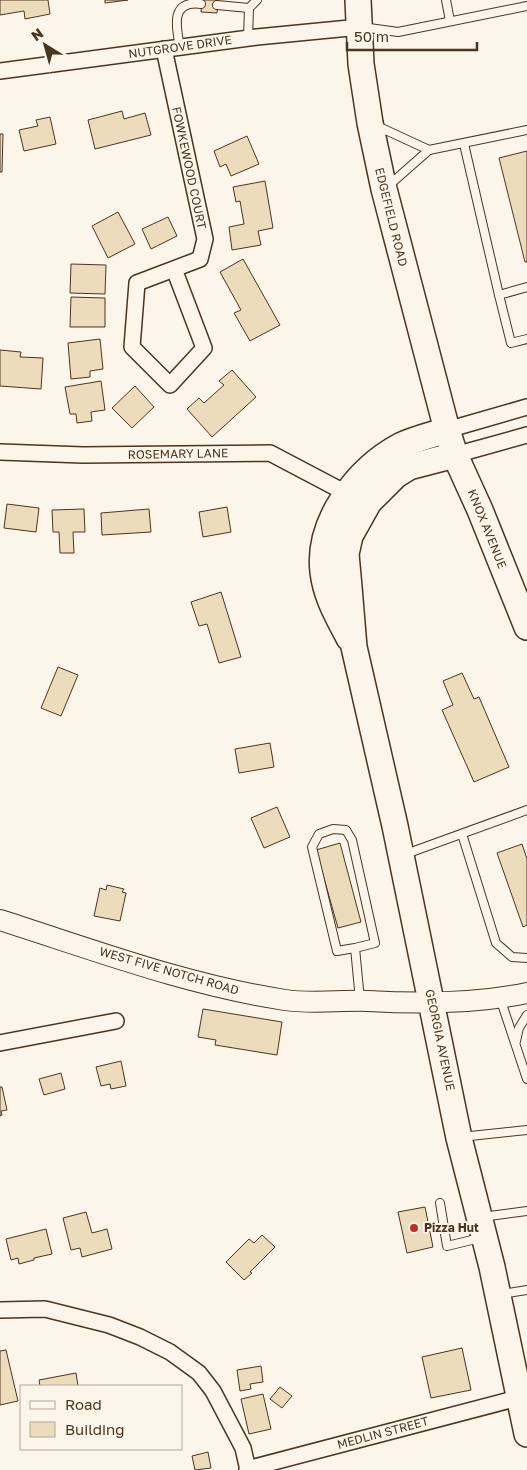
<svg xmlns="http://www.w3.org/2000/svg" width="527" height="1470" font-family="'Golos Text',sans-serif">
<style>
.building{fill:#ecdcbc;stroke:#4a3520}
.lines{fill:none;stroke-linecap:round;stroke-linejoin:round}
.service-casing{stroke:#4a3520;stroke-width:10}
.minor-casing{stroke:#4a3520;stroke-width:18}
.tertiary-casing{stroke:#4a3520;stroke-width:22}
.primary-casing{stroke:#4a3520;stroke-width:28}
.service{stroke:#fbf6e9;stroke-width:8}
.minor{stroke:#fbf6e9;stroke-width:15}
.tertiary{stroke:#fbf6e9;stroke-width:20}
.primary{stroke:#fbf6e9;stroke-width:25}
.poi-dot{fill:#c62828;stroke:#fbf6e9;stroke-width:2}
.labels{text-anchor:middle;stroke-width:4;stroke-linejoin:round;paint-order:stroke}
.street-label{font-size:12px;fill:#4a3520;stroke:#fbf6e9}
.poi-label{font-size:12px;font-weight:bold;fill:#4a3520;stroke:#fbf6e9;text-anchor:start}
</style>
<rect width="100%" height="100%" fill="#fbf6e9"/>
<g class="building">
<path d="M0,0H48L50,14L25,19L24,11L0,15Z"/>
<path d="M105,0H128L105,3Z"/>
<path d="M202,0H218L217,13L201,12Z"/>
<path d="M122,111L124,119L145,113L151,135L95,149L88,120Z"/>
<path d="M50,117L56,144L24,151L19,130L38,126L36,120Z"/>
<path d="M0,134H3L2,172H0Z"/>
<path d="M247,136L259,164L231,176L226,164L220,167L214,151Z"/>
<path d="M527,151V262H525L499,158Z"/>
<path d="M265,181L273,228L258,231L261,245L232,250L229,227L244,224L240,201L236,202L233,187Z"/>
<path d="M118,212L135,244L108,258L92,226Z"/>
<path d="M168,217L177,236L151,249L142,229Z"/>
<path d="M243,259L280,325L250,341L234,313L241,310L220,272Z"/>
<path d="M71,264L106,265L105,294L70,293Z"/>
<path d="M71,297L105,298V327H70Z"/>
<path d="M100,339L103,369L90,371V377L71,379L68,343Z"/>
<path d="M0,350L21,352L20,357L43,358L41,389L0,386Z"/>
<path d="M232,370L256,397L212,437L187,409L199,398L204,403L224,385L219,381Z"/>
<path d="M101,381L105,410L91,412L92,421L77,423L76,414H70L65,387Z"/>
<path d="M135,386L154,407L132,428L112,408Z"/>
<path d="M7,504L39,508L36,532L4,528Z"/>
<path d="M227,507L231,532L203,537L199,512Z"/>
<path d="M84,509L85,532H73L74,553H60L59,532H53L52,510Z"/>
<path d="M149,509L151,532L102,535L101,513Z"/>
<path d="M221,592L241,657L219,663L207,624L199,626L191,602Z"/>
<path d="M58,667L78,675L61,716L41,708Z"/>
<path d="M462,673L474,699L479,697L509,767L474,782L442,710L453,705L443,681Z"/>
<path d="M270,743L274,767L239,773L235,749Z"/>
<path d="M277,807L290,837L264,848L251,818Z"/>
<path d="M340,843L361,922L338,928L316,850Z"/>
<path d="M522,844L527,859V925L523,927L497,853Z"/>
<path d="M107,885L124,889L122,892L126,893L120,921L94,916L100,888L106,890Z"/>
<path d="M203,1009L282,1022L277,1055L215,1045L216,1040L198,1037Z"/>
<path d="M121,1061L126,1086L111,1089L110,1084L101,1086L96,1067Z"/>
<path d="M61,1073L65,1089L44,1095L39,1079Z"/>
<path d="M0,1087H2L7,1110L1,1111L2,1115L0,1116Z"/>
<path d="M425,1207L433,1247L407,1253L398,1212Z"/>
<path d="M86,1212L92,1233L107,1229L112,1249L82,1257L80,1248L71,1250L63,1218Z"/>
<path d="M46,1229L52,1254L34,1258V1260L19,1264L18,1258L11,1260L6,1239Z"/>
<path d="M262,1235L275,1247L250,1272L252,1273L244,1280L226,1262L249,1239L254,1243Z"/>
<path d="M462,1348L471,1390L431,1398L422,1357Z"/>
<path d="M6,1350L18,1401L0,1405V1351Z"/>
<path d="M261,1366L263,1382L250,1384L251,1389L240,1391L237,1370Z"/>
<path d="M76,1373L78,1386H40L39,1380Z"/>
<path d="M280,1387L292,1396L282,1408L270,1399Z"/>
<path d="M263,1394L271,1429L249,1434L241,1399Z"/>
<path d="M208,1452L211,1468L195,1470L192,1456Z"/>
</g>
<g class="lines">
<g class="service-casing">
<g id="service">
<path d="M446,0L450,21"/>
<path d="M217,5L249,8"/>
<path d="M362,27L398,32L527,6"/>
<path d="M248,38L249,8L257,0"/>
<path d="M180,47C176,27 170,0 201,4"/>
<path d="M377,126L429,150L387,187"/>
<path d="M464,144L499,295L527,287"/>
<path d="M429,150L527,130"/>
<path d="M499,295L511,343L527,339"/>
<path d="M462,834L496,943L512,957L527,958"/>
<path d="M403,855L527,810"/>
<path d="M355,948L337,951L312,847L319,834L333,829L346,830L352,840L375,943L355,948L360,1000"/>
<path d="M500,998L527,1079"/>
<path d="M516,1041L519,1028L527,1015"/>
<path d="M461,1137L527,1130"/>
<path d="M440,1203L447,1246L480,1238"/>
<path d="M482,1217L527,1211"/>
<path d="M502,1294L527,1290"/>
</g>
</g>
<g class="minor-casing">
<g id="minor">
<path d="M164,49L205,239L200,259L137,283L132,347L170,385L204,348L174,269"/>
<path d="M0,71L257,37L360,27"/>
<path d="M447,430L527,407"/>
<path d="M0,452L83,455L270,453L346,493"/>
<path d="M455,455L527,435"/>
<path d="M0,1043L116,1021"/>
<path d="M0,1310L45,1309L109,1325L140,1337L170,1352L199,1373L213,1391L243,1448L248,1470"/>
<path d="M247,1469L518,1398"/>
</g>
</g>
<g class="tertiary-casing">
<path id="tertiary" d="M0,920C94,950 187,985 285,1000C310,1004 342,1000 368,1001C421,1004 475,1004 527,993"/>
</g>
<g class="primary-casing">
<g id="primary">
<path d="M358,0L361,64L370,123L384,189L447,430L455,455L480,510L527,627"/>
<path d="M455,455L409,467L396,475L369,502L350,536L346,554L349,587L354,647L395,826L459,1138L492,1267L527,1434"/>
<path d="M349,638C338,617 326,597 323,572C317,522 357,469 400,446C414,439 432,435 447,430"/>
</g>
</g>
<use href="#service" class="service"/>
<use href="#minor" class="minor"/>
<use href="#tertiary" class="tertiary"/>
<use href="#primary" class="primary"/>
</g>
<circle class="poi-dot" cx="414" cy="1228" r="5"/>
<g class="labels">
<g class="street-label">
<text transform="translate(180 47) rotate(-8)" y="4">NUTGROVE DRIVE</text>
<text transform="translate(189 168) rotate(78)" y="4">FOWKEWOOD COURT</text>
<text transform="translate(391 217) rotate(76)" y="4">EDGEFIELD ROAD</text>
<text transform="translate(178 454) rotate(-1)" y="4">ROSEMARY LANE</text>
<text transform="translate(487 529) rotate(68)" y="4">KNOX AVENUE</text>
<text transform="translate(169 971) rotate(16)" y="4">WEST FIVE NOTCH ROAD</text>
<text transform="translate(440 1040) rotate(78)" y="4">GEORGIA AVENUE</text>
<text transform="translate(383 1433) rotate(-15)" y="4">MEDLIN STREET</text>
</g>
<g class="poi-label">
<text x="424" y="1232">Pizza Hut</text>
</g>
</g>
<rect x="20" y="1385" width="162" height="65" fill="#fbf6e9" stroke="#b4a999"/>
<rect x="30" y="1401" width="25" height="8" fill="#fbf6e9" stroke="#b4a999"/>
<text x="65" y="1410" font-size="15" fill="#4a3520">Road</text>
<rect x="30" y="1422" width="25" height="15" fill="#ecdcbc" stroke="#b4a999"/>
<text x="65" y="1435" font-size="15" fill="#4a3520">Building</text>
<g transform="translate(45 45) rotate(323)" stroke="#fbf6e9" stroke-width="4" paint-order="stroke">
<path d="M0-4L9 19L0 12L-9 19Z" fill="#4a3520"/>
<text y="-8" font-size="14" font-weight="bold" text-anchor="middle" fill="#4a3520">N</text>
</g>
<path d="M347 42v8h130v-8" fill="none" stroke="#4a3520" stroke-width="2.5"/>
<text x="354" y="42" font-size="15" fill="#4a3520" stroke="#fbf6e9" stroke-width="4" paint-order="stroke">50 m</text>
</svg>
